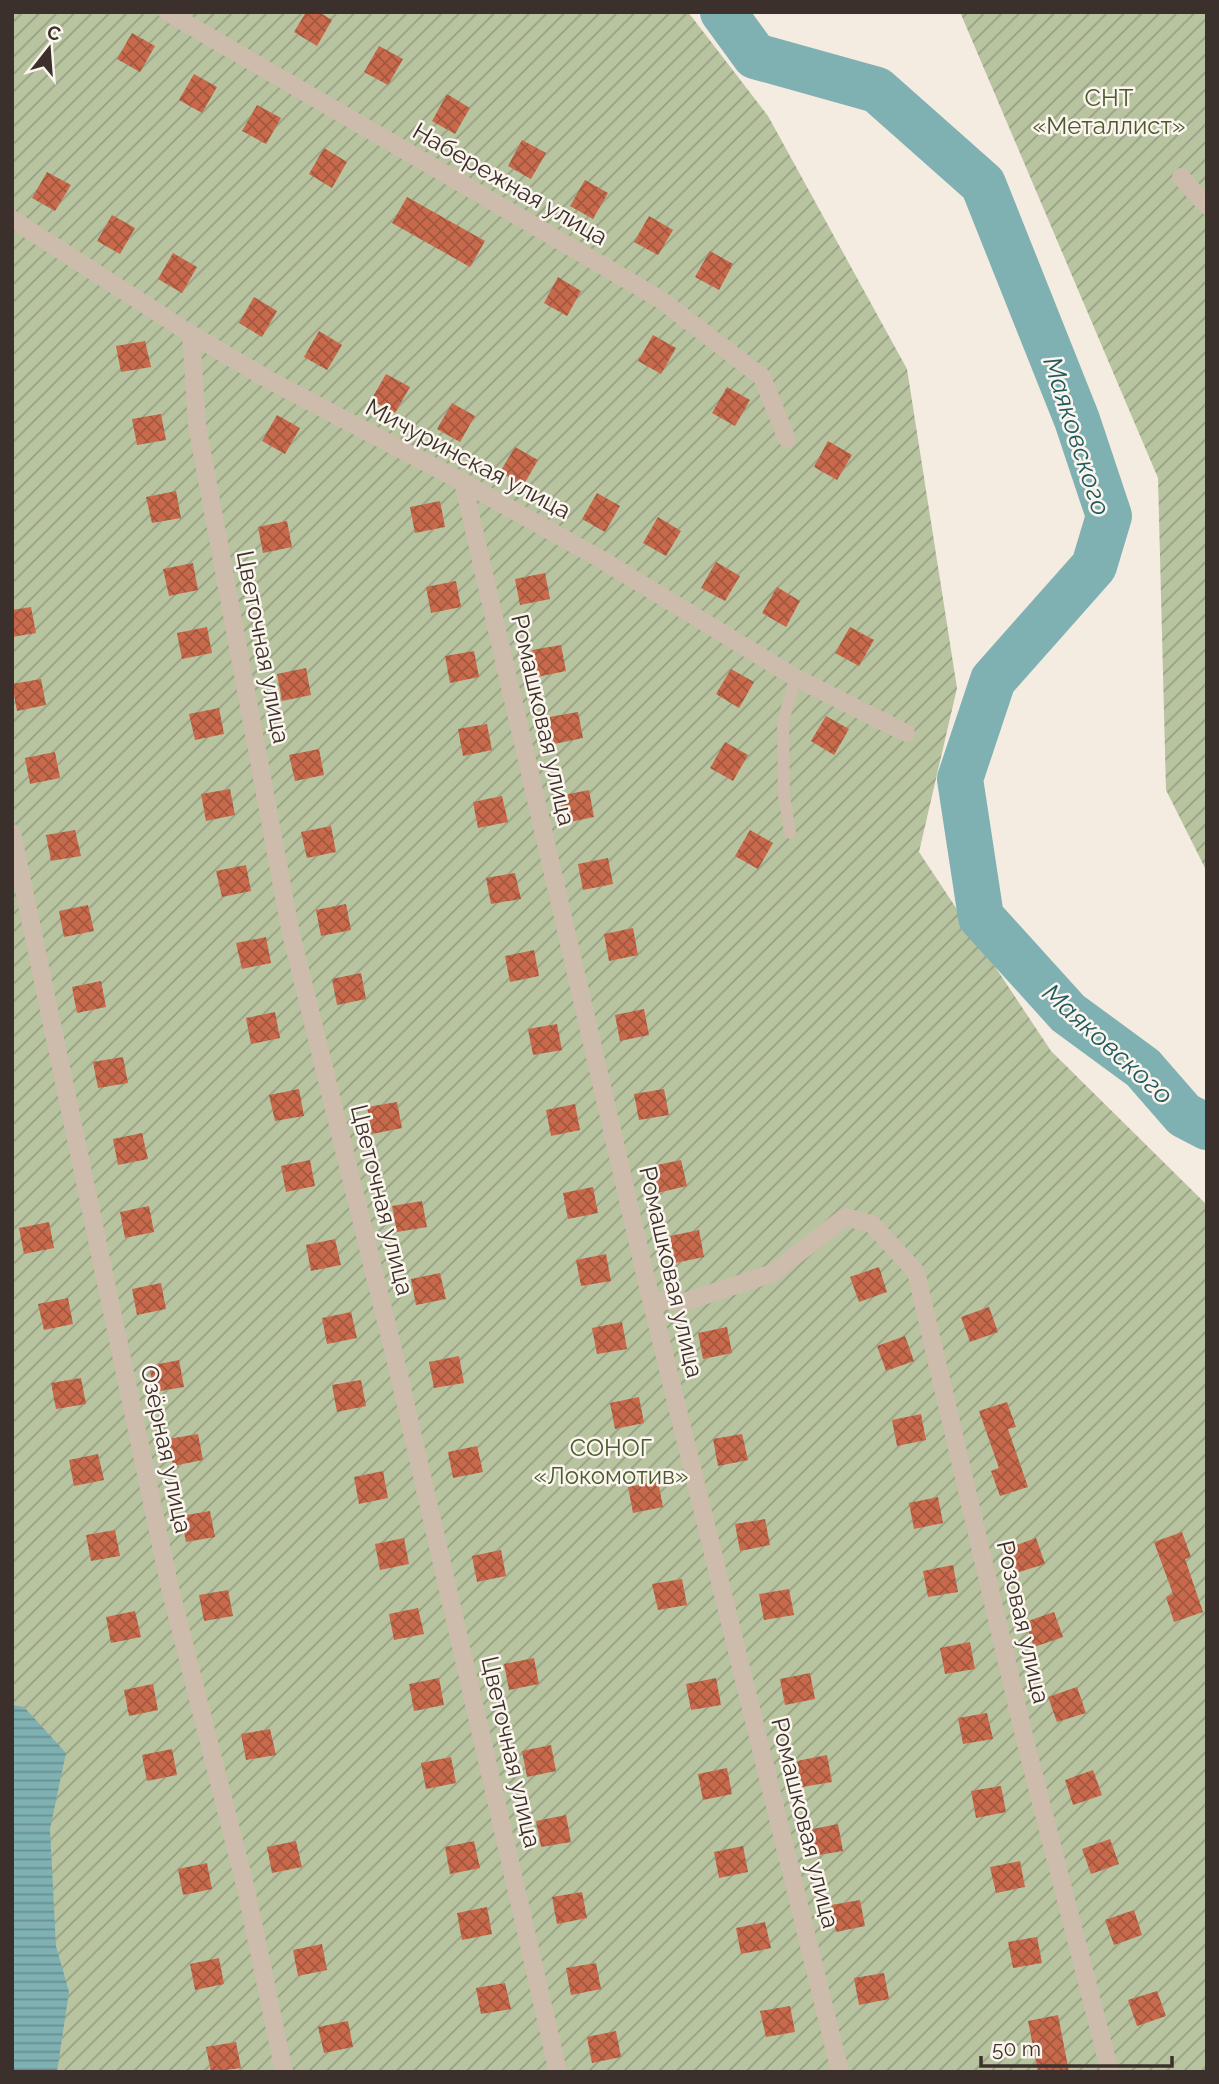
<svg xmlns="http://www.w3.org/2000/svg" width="1219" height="2084" font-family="Raleway,sans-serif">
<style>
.garden{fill:url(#garden-furrows)}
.water{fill:url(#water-rules)}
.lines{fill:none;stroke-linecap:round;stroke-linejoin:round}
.river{stroke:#7fb0b2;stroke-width:46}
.building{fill:url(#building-cross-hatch)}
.service{stroke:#cdbbac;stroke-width:12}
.minor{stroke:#cdbbac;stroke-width:18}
.labels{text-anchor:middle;stroke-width:5;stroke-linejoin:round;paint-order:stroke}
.park-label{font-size:24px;fill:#4a5a2e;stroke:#fbf5ee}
.street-label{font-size:24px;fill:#3b302b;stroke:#fbf5ee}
.water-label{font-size:26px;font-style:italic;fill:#1f5a5e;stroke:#fbf5ee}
</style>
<defs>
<pattern id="garden-furrows" width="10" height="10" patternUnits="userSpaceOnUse" patternTransform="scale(1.75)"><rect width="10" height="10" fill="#b8c4a0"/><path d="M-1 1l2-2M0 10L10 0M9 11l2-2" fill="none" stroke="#97a083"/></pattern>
<pattern id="water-rules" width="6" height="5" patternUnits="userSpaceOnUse" patternTransform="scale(1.75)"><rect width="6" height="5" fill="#7fb0b2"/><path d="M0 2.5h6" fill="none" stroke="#699091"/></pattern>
<pattern id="building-cross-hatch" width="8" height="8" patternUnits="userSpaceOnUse" patternTransform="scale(1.75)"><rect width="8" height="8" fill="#c8694b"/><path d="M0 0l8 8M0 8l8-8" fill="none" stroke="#a4573f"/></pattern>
</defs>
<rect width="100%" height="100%" fill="#f4ebe1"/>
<g class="garden">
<path d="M12,12H688L768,116L907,369L957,688L919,852L1051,1051L1207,1205V2072H12Z"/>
<path d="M960,12H1207V872L1166,790L1158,478Z"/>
</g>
<path class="water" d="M12,1705L24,1707L66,1753L50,1829L56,1946L69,1992L57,2072H12Z"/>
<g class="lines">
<path class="river" d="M723,12L755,56L877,90L983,184L1077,420L1109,516L1094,566L993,680L960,779L981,917L1068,1013L1143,1068L1184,1115L1207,1127"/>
</g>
<g class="building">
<path d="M306,12H319L332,20L317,46L294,32Z"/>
<path d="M132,33L155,46L140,72L117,59Z"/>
<path d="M379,46L403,59L388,85L364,72Z"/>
<path d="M194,74L217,87L202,113L179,100Z"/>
<path d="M447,94L470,108L455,134L432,121Z"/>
<path d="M257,105L281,118L266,144L242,131Z"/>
<path d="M522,140L546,153L531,179L508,166Z"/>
<path d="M324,148L347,162L332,188L309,174Z"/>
<path d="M47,172L71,185L55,211L32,198Z"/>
<path d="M585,180L608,193L593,219L570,206Z"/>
<path d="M407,197L485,241L470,267L392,223Z"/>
<path d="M112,215L135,228L120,254L97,241Z"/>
<path d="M649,216L673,230L658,255L634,242Z"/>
<path d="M710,251L733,264L719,290L695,277Z"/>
<path d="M173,253L197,267L182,293L158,279Z"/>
<path d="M558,277L581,291L567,316L544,303Z"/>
<path d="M254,297L277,311L262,337L239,323Z"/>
<path d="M319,331L342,345L327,370L304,357Z"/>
<path d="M653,335L676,348L661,374L638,361Z"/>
<path d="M145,341L151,367L121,372L116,346Z"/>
<path d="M386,374L410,387L395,413L371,400Z"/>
<path d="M727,387L750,400L735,426L712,413Z"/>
<path d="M452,403L475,416L460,442L437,429Z"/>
<path d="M161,414L166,440L137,445L132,419Z"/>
<path d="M277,415L300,428L285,454L262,441Z"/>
<path d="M828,441L852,455L837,480L814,467Z"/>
<path d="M515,447L538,460L523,486L500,472Z"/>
<path d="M176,491L181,518L152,523L146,497Z"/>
<path d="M597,493L620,506L605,532L582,519Z"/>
<path d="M440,501L445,527L415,533L410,507Z"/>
<path d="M658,517L681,531L666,556L643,543Z"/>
<path d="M287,521L292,547L263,553L258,527Z"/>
<path d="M716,562L740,576L725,601L701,588Z"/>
<path d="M193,563L198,590L169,596L163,569Z"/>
<path d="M545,573L550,599L520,605L515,579Z"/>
<path d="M456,581L461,607L431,613L426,587Z"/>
<path d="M777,587L800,601L786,627L762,613Z"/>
<path d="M31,607L36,633L12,637V610Z"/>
<path d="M207,627L212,653L182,659L177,633Z"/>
<path d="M850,627L874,640L859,666L835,653Z"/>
<path d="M561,645L566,671L537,677L532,650Z"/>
<path d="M474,651L479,677L450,683L445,656Z"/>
<path d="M306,668L311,695L282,701L277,674Z"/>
<path d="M731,669L754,682L739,708L716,694Z"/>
<path d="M41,679L46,705L17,711L12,684Z"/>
<path d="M219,708L224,734L195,740L189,714Z"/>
<path d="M578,712L583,738L554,744L549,717Z"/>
<path d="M826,716L849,729L834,755L811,741Z"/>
<path d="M487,724L492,750L463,756L458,729Z"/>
<path d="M725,742L748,755L733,781L710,768Z"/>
<path d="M319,749L324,775L295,781L289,755Z"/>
<path d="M55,752L60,778L30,784L25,758Z"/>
<path d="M230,789L235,815L206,821L201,794Z"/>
<path d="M589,790L594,817L565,823L559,796Z"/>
<path d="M502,796L508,822L478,828L473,802Z"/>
<path d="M331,826L336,852L307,858L301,832Z"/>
<path d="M75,830L81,856L51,861L46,835Z"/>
<path d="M750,830L773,843L758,869L735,856Z"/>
<path d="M608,858L613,884L583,890L578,864Z"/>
<path d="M246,865L251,891L222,897L216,871Z"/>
<path d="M515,873L521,899L491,904L486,878Z"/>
<path d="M346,904L351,930L321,936L316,910Z"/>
<path d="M88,905L94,931L64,937L59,911Z"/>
<path d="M633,928L638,955L609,961L604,934Z"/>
<path d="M266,937L271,963L242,969L236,943Z"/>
<path d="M534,950L539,976L510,982L505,956Z"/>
<path d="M361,973L366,999L337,1005L332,979Z"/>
<path d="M101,981L106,1007L77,1013L72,987Z"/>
<path d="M644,1009L649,1035L620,1041L615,1015Z"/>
<path d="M275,1012L280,1038L251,1044L246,1018Z"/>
<path d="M557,1024L562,1050L533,1055L528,1029Z"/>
<path d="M123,1057L128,1083L98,1088L93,1062Z"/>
<path d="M299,1089L304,1116L275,1121L269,1095Z"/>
<path d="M664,1089L669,1115L639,1120L634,1094Z"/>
<path d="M397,1102L402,1128L372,1134L367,1107Z"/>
<path d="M575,1104L580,1130L551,1136L546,1110Z"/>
<path d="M142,1133L148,1159L118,1165L113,1139Z"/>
<path d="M310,1160L315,1186L286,1192L281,1166Z"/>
<path d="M681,1160L687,1186L657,1193L652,1166Z"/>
<path d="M593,1187L598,1213L568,1219L563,1193Z"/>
<path d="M422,1201L427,1227L397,1232L392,1206Z"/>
<path d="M149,1206L154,1232L125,1238L120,1212Z"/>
<path d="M49,1222L54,1248L24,1254L19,1228Z"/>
<path d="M699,1230L704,1257L675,1263L670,1236Z"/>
<path d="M335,1239L341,1265L311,1271L306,1245Z"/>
<path d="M606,1254L611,1281L581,1286L576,1260Z"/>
<path d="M879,1267L887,1292L859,1302L850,1277Z"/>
<path d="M440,1273L446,1299L416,1305L411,1279Z"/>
<path d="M161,1283L166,1309L137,1315L132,1289Z"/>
<path d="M68,1298L73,1324L44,1330L38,1304Z"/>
<path d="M989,1307L998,1332L970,1342L961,1317Z"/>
<path d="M351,1312L357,1338L327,1344L322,1318Z"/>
<path d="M622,1322L627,1349L597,1354L592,1328Z"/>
<path d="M727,1327L732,1353L703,1359L698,1333Z"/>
<path d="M905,1336L914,1361L886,1371L877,1346Z"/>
<path d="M459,1356L464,1383L434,1388L429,1362Z"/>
<path d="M179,1360L184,1387L154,1392L149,1366Z"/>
<path d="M81,1378L86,1404L56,1409L51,1383Z"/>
<path d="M361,1380L366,1406L337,1412L332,1385Z"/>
<path d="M639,1397L644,1423L615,1429L610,1403Z"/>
<path d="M1007,1402L1016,1427L1008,1429L1028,1487L1000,1496L991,1471L999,1468L979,1411Z"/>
<path d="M921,1414L926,1440L897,1446L892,1420Z"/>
<path d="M198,1434L203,1460L173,1466L168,1439Z"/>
<path d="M742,1434L748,1460L718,1466L713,1439Z"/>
<path d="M477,1446L483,1472L453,1478L448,1452Z"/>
<path d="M98,1454L104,1480L74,1486L69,1460Z"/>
<path d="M383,1471L388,1498L359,1504L354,1477Z"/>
<path d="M658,1481L663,1507L633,1513L628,1487Z"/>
<path d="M938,1497L943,1523L914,1529L909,1503Z"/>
<path d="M210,1511L215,1537L186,1542L181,1516Z"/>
<path d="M765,1519L770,1545L740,1551L735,1524Z"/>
<path d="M115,1530L120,1556L91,1561L86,1535Z"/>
<path d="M1182,1532L1191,1557L1185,1559L1203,1612L1174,1622L1166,1597L1173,1594L1154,1542Z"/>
<path d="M404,1538L409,1564L380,1570L375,1544Z"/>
<path d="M1036,1538L1045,1564L1016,1573L1008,1548Z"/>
<path d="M501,1550L506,1576L477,1582L472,1556Z"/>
<path d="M953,1565L958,1592L928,1597L923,1571Z"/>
<path d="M682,1579L687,1605L658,1610L652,1584Z"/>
<path d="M789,1589L794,1615L764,1620L759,1594Z"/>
<path d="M228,1590L233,1616L204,1621L199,1595Z"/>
<path d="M418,1608L424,1634L394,1640L389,1614Z"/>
<path d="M135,1611L141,1637L111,1643L106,1617Z"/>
<path d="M1054,1612L1063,1637L1034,1647L1025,1622Z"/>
<path d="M970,1642L975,1669L945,1674L940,1648Z"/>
<path d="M534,1658L539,1684L509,1690L504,1664Z"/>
<path d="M810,1673L815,1699L785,1705L780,1679Z"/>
<path d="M439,1678L444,1705L414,1711L409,1684Z"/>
<path d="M716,1678L721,1705L691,1710L686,1684Z"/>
<path d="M153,1684L158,1710L129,1716L124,1690Z"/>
<path d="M1077,1687L1086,1713L1057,1722L1048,1697Z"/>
<path d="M987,1713L993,1739L963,1744L958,1718Z"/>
<path d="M270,1729L276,1755L246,1760L241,1734Z"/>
<path d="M551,1745L556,1771L527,1777L522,1751Z"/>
<path d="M172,1749L177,1775L147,1781L142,1755Z"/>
<path d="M827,1755L832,1782L802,1787L797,1761Z"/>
<path d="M451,1757L456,1783L426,1789L421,1763Z"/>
<path d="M727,1768L732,1794L703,1800L698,1774Z"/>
<path d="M1093,1770L1102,1795L1073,1805L1065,1780Z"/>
<path d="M1001,1786L1006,1812L976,1818L971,1791Z"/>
<path d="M566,1815L571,1842L541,1847L536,1821Z"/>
<path d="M838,1824L843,1851L813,1856L808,1830Z"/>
<path d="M1110,1839L1119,1864L1091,1874L1082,1849Z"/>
<path d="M296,1841L302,1867L272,1873L267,1847Z"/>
<path d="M474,1841L480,1868L450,1874L445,1847Z"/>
<path d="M743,1846L748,1872L719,1878L714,1852Z"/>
<path d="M1020,1861L1025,1887L996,1893L990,1867Z"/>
<path d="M207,1863L212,1889L183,1895L178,1869Z"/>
<path d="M582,1892L587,1918L557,1924L552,1897Z"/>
<path d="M860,1900L865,1926L836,1932L831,1905Z"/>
<path d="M487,1907L492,1934L462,1940L457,1913Z"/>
<path d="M1134,1910L1142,1935L1114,1945L1105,1920Z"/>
<path d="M765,1922L771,1948L741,1954L736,1928Z"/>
<path d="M1037,1937L1042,1963L1013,1968L1008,1942Z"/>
<path d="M322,1944L327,1970L298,1976L293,1950Z"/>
<path d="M219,1958L224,1984L195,1990L190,1964Z"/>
<path d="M596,1963L601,1989L571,1995L566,1968Z"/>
<path d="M884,1973L889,1999L859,2005L854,1978Z"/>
<path d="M505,1983L511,2009L481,2014L476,1988Z"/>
<path d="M1157,1991L1166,2016L1137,2026L1128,2000Z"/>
<path d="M790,2006L795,2032L766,2037L760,2011Z"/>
<path d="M1058,2015L1069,2072H1038L1028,2021Z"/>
<path d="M348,2021L353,2047L324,2053L318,2027Z"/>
<path d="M616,2031L621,2057L592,2063L587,2037Z"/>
<path d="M236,2042L241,2068L211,2072L206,2047Z"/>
</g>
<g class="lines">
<path class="service" d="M790,833L784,795L783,721L796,678"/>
<g class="minor">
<path d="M167,12L660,299L762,377L787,439"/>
<path d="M1181,177L1207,206"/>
<path d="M12,219L191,334L271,381L463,482L604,561L796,678L906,733"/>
<path d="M191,334L197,425L290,929L396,1362L558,2072"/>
<path d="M463,482L651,1300L840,2072"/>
<path d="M12,833L169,1584L246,1889L284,2072"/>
<path d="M651,1300L684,1302L773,1273L845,1217L872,1224L916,1272L1026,1744L1110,2072"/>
</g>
</g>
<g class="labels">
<g class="park-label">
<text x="1109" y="106">СНТ<tspan x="1109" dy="28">«Металлист»</tspan></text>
<text x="611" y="1456">СОНОГ<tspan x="611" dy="28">«Локомотив»</tspan></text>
</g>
<g class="street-label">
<text transform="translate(510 184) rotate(30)" y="8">Набережная улица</text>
<text transform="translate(468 459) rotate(28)" y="8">Мичуринская улица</text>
<text transform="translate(263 647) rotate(79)" y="8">Цветочная улица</text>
<text transform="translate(543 720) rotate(77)" y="8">Ромашковая улица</text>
<text transform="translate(382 1200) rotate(76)" y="8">Цветочная улица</text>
<text transform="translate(671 1272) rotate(77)" y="8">Ромашковая улица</text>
<text transform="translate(166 1449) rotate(78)" y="8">Озёрная улица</text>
<text transform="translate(1023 1622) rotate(77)" y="8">Розовая улица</text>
<text transform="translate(511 1752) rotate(77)" y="8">Цветочная улица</text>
<text transform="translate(805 1823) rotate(76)" y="8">Ромашковая улица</text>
</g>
<g class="water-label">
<text transform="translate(1077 436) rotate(72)" y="9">Маяковского</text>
<text transform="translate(1108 1044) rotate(42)" y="9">Маяковского</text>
</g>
</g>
<rect width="1219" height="2084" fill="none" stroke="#3b302b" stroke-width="28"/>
<g transform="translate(49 49) rotate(17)" stroke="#fbf5ee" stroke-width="5" paint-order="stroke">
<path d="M0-5L12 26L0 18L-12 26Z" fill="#3b302b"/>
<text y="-10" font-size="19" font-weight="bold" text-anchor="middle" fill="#3b302b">С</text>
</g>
<path d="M981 2056v10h191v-10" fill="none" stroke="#3b302b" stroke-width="3.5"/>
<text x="992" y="2056" font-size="21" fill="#3b302b" stroke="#fbf5ee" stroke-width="5" paint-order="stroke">50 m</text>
</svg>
